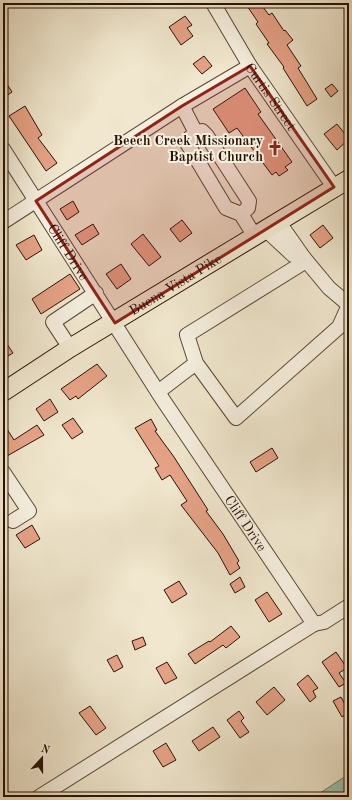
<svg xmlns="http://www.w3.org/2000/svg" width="352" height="800" font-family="'Old Standard TT',serif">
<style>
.water{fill:#9bc1b3;stroke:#6d7b6d}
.building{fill:#e7a387;stroke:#281204}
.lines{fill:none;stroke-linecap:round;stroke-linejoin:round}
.minor-casing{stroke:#5a4736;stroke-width:16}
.major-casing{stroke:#281204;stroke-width:20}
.minor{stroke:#f5efdf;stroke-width:14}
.major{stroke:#f0e7ce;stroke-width:18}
.marked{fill:#8f2418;fill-opacity:0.2;stroke:#8f2418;stroke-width:3;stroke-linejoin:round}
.labels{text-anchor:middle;stroke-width:4;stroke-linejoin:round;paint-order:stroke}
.street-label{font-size:14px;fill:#281204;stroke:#f5efdf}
.poi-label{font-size:14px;font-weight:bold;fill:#281204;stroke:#f5efdf;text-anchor:end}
</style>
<rect width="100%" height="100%" fill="#f0e7ce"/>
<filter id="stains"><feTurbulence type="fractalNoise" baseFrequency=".005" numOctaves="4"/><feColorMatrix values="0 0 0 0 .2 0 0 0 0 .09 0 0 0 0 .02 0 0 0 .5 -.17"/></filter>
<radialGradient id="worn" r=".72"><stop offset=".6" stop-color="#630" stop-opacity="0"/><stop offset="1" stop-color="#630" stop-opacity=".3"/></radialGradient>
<path class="water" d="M349,774V797H314Z"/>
<g class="building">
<path d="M245,3H260L269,15L272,13L284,31L285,30L293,40L287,45L301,66L298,68L317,99L307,106L283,68L284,67L267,44L269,43L256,24L258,22Z"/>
<path d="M185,16L192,25L187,28L193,36L181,45L169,27Z"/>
<path d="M204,56L212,66L202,74L193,64Z"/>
<path d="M3,78L12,92L3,98Z"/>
<path d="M332,84L338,91L331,97L325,89Z"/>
<path d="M245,88L261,112L258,114L292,162L285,167L288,170L279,176L276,172L272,175L237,128L229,133L213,109Z"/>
<path d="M25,106L42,135L38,138L57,163L46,171L9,116Z"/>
<path d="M337,124L349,139L337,150L324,134Z"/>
<path d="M73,201L79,212L67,220L60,209Z"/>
<path d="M182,220L192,233L180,242L170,229Z"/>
<path d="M93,224L99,234L82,245L75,235Z"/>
<path d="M323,225L333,238L320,248L310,235Z"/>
<path d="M143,234L161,257L149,266L131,244Z"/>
<path d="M34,235L42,250L26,260L16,245Z"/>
<path d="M121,264L131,279L117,289L106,274Z"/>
<path d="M70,274L80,289L41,314L32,299Z"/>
<path d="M3,338L13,353L3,359Z"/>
<path d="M97,364L107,376L78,399L76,396L70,400L61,389Z"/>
<path d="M50,399L58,412L44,421L36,409Z"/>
<path d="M73,418L83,432L72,439L62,425Z"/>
<path d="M151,419L157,430L155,431L174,457L208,510L206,511L223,534L239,561L237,563L240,568L230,575L218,553L181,505L187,501L170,475L162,480L155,468L159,466L135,428Z"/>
<path d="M3,423L14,440L37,425L44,435L7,456L3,449Z"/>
<path d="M272,448L278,458L256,472L250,462Z"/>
<path d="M32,525L40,539L25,548L16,535Z"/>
<path d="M240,577L245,587L235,593L230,584Z"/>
<path d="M179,581L187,594L172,603L164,590Z"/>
<path d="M267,592L282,614L269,622L255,600Z"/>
<path d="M231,626L240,637L226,648L223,645L195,664L188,654L209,641L210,642Z"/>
<path d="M143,637L146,645L135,650L132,641Z"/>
<path d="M336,652L347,668L339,673L346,683L339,687L322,662Z"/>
<path d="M117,655L123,667L114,672L107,660Z"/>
<path d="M167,662L177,678L165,684L156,668Z"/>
<path d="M308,675L318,688L313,691L316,697L310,702L297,684Z"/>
<path d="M274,687L285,700L267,715L256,702Z"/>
<path d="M341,697L349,712L342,717L333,701Z"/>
<path d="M90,706L106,728L96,735L79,713Z"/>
<path d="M239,711L244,718L241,721L249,732L240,738L227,720Z"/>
<path d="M213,727L220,737L199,751L192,741Z"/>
<path d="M166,743L176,760L163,767L153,751Z"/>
</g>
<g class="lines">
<g class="minor-casing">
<g id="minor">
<path id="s1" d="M213,3L250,66L334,187"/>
<path d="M182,106L196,133"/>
<path id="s2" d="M3,149L161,397L314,624L39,797"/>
<path d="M241,214L248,208L249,201L207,136L202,131C195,134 189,136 187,143L226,208L241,214L254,235"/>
<path d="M3,222L182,106L250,66"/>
<path d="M265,229L293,255L304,258L278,221"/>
<path d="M304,258L329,288L349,305"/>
<path d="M306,261L187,335L196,363L236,418L339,327L349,305"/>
<path d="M70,348L53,322L96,293"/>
<path d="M158,392L196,363"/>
<path d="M3,472L29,511L13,521"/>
<path d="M314,624L324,622L349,606"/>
</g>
</g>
<g class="major-casing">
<g id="major">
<path id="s3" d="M3,392L70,348L349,179"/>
</g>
</g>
<use href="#minor" class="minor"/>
<use href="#major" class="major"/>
</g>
<path class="marked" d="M250,66L334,187L115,323L36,201L182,106Z"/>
<defs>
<g id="church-bare" transform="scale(1.2)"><path d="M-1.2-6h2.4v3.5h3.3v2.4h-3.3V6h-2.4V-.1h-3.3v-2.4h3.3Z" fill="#8f2418" stroke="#f5efdf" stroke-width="2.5" paint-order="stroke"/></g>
</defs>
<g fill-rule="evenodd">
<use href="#church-bare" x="275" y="148"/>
</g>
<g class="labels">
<g class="street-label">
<text dy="5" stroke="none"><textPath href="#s1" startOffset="110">Curtis Street</textPath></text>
<text dy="5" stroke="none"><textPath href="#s2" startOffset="122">Cliff Drive</textPath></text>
<text dy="5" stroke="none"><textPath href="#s3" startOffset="203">Buena Vista Pike</textPath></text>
<text dy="5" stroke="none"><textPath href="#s2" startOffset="446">Cliff Drive</textPath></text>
</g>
<g class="poi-label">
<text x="263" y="145">Beech Creek Missionary<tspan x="263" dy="16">Baptist Church</tspan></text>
</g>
</g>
<rect width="352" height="800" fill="none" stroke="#f0e7ce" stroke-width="16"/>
<rect x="4" y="4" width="344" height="792" fill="none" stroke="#281204" stroke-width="2"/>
<rect x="8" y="8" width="336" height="784" fill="none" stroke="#281204"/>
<g transform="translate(42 758) rotate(21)" stroke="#f5efdf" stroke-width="3" paint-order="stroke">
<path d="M0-3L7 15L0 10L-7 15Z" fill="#281204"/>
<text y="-6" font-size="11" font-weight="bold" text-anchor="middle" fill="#281204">N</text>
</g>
<rect width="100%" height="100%" filter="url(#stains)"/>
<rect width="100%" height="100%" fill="url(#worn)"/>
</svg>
